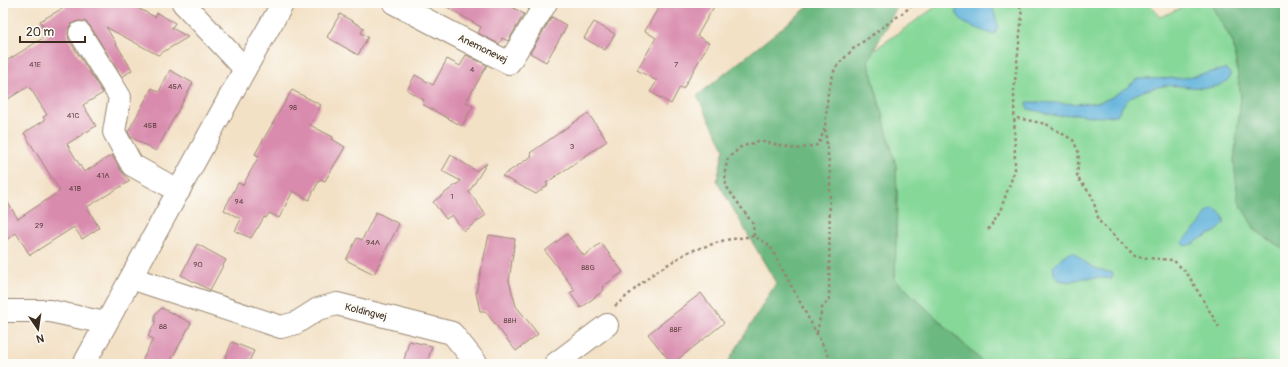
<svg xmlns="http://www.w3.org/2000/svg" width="1288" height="367" font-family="Pangolin,sans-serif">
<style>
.green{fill:#86d899;stroke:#60815c}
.forest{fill:#6cb881;stroke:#547150}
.water{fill:#60b2db;stroke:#4e6e7c}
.building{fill:#d98bad}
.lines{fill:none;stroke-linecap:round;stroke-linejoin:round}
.minor-casing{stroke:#978672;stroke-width:24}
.path{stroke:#978672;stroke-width:2.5;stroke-dasharray:3 3;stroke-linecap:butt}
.minor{stroke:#fff;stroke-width:22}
.labels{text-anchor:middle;stroke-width:4;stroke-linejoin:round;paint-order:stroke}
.number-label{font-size:8px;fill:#624242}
.street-label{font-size:10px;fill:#3b2a1e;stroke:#fdfcf7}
</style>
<rect width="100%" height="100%" fill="#fdfcf7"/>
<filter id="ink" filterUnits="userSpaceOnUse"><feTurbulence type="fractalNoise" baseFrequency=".025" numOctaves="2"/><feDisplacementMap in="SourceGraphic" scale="8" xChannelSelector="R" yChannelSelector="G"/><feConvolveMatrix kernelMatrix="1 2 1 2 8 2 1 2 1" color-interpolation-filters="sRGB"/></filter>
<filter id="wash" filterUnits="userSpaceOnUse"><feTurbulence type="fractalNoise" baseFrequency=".012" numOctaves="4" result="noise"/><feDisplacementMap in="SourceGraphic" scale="16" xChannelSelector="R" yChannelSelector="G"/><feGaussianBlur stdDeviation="0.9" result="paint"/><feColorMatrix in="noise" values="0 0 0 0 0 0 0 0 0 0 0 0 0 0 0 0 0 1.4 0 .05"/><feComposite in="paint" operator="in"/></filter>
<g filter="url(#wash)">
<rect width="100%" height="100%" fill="#f3e1c6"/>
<path class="green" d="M941,3H1149L1160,17L1192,3H1210L1233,42L1241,97L1234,162L1255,230L1285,250V364H985L895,279L897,194L896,166L868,61L874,50Z"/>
<g class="forest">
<path d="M813,3H899L868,61L896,166L897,194L895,279L985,364H727L776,283L717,181L724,148L697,96Z"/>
<path d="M1210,3H1285V250L1255,230L1238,200L1234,162L1241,97L1233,42Z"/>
</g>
<g class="water">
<path d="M957,3H992L998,27L994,35L964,23L956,13Z"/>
<path d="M1225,69L1228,71L1231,75C1221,97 1181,83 1163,86C1156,87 1139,92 1133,96C1127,99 1121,108 1117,115L1100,117L1075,114L1058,116L1028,109L1026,105L1029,102C1048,102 1086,106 1103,101C1116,96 1127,88 1137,79L1183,78Z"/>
<path d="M1214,208C1221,213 1225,216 1224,224L1217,231L1200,239L1193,244L1184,246L1183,241L1200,224L1207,212Z"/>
<path d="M1073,252C1087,265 1094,269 1113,273L1112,278H1084L1069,282L1059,280L1054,274L1053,266L1063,256Z"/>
</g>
<g id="blocks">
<g class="building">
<path d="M62,3H128L155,17L157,13L175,23L172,28L188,37L158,55L106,27L132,70L122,77L90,26L86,22L79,21L73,23L69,27L68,33L69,40L103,93L83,105L96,126L67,144L84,172L112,155L121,171L130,181L87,207L99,228L82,239L74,227L30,255L16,233L3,242V195L18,219L60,191L24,133L45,120L43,117L47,115L29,86L3,102V63L48,35L40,21L67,6Z"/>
<path d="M440,3H505L524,14L508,41L502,38L499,44L478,33L481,27Z"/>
<path d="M661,3H716L697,36L709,43L683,89L680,87L671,104L650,92L657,81L637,70L656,38L645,31Z"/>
<path d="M340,14L364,28L361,33L368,37L358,55L327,37Z"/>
<path d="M552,17L567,26L546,62L530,53Z"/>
<path d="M594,22L615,34L605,50L584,38Z"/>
<path d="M466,55L487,65L466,102L473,106L462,126L422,104L424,100L407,90L415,75L433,85L447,59L460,66Z"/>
<path d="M170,70L193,83L156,151L131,137L128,132L152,88L159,92Z"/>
<path d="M292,90L321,105L310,125L333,137L332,139L345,147L325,181L320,179L309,200L293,191L279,218L269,213L266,218L264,217L258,228H257L251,238L235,231L241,219L224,210L238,183L243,185L259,156L255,154Z"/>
<path d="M588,113L607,141L546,183L548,185L536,194L502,176L532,156L530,153Z"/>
<path d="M451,155L476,171L487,163L469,192L486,215L464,231L452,215L446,219L433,202L461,181L442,171Z"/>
<path d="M376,212L399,224L374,274L346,260L357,238L362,240Z"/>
<path d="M567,234L584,256L601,243L623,272L602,287L604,290L581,308L570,293L575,290L545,251Z"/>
<path d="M489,235L515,239L509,281L516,306L538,334L516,351L485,311H480L476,293Z"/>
<path d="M197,244L226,260L210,290L181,275Z"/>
<path d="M701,293L724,323L672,364L648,334Z"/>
<path d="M162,308L191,323L169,364H153L143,359L153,339L148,336L155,323V314Z"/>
<path d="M409,341L432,346L427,364H403Z"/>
<path d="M232,342L254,351L248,364H223Z"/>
</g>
</g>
</g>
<g filter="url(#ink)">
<use href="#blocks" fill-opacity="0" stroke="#978672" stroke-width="1"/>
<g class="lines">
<g class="minor-casing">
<g id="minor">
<path d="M183,3L245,69"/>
<path d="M394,3L509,63L546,3"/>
<path d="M80,33L120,97L114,132L132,165L179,191"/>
<path d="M131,278L281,327L296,323L318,309L337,304L452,333L477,364"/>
<path d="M3,311H50L105,323"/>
<path d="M84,364L245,69L283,3"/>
<path d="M555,364L607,325"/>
</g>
</g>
<g class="path">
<path d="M1017,118L1046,124L1073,140L1079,153L1077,177L1092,196L1099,221L1136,257L1173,260L1187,273L1219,327"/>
<path d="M988,230L1000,211L1015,170L1014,91L1022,15L1019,3"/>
<path d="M754,236L753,224L726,186L725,171L728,158L741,147L759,141L795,149L818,145L825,128L828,92L835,68L853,49L916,3"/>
<path d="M615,306L654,273L688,252L725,240L754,236L770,246L833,364"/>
<path d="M817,333L822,308L829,299L830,172L825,129"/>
</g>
<use href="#minor" class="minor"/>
</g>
</g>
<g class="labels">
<g class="number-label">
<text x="35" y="67">41E</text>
<text x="676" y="67">7</text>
<text x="472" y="72">4</text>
<text x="175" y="89">45A</text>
<text x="293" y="110">98</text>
<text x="73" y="118">41C</text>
<text x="150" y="128">45B</text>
<text x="572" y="149">3</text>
<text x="103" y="178">41A</text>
<text x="75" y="191">41B</text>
<text x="452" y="199">1</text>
<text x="239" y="204">94</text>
<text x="39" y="228">29</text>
<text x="373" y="245">94A</text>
<text x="198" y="267">90</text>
<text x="588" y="270">88G</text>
<text x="510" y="323">88H</text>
<text x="163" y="329">88</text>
<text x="676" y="332">88F</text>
</g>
<g class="street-label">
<text transform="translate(483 48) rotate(26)" y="4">Anemonevej</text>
<text transform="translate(366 311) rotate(14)" y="4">Koldingvej</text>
</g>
</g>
<rect width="1288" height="367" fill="none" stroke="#fdfcf7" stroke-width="16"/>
<g transform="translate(38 329) rotate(167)" stroke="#fdfcf7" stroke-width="3" paint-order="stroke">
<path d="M0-3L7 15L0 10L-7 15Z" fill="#3b2a1e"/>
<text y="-6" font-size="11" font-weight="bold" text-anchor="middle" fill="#3b2a1e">N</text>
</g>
<path d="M20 36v6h65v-6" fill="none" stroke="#3b2a1e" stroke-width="2"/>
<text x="26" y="36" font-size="12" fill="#3b2a1e" stroke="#fdfcf7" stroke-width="3" paint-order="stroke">20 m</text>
</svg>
